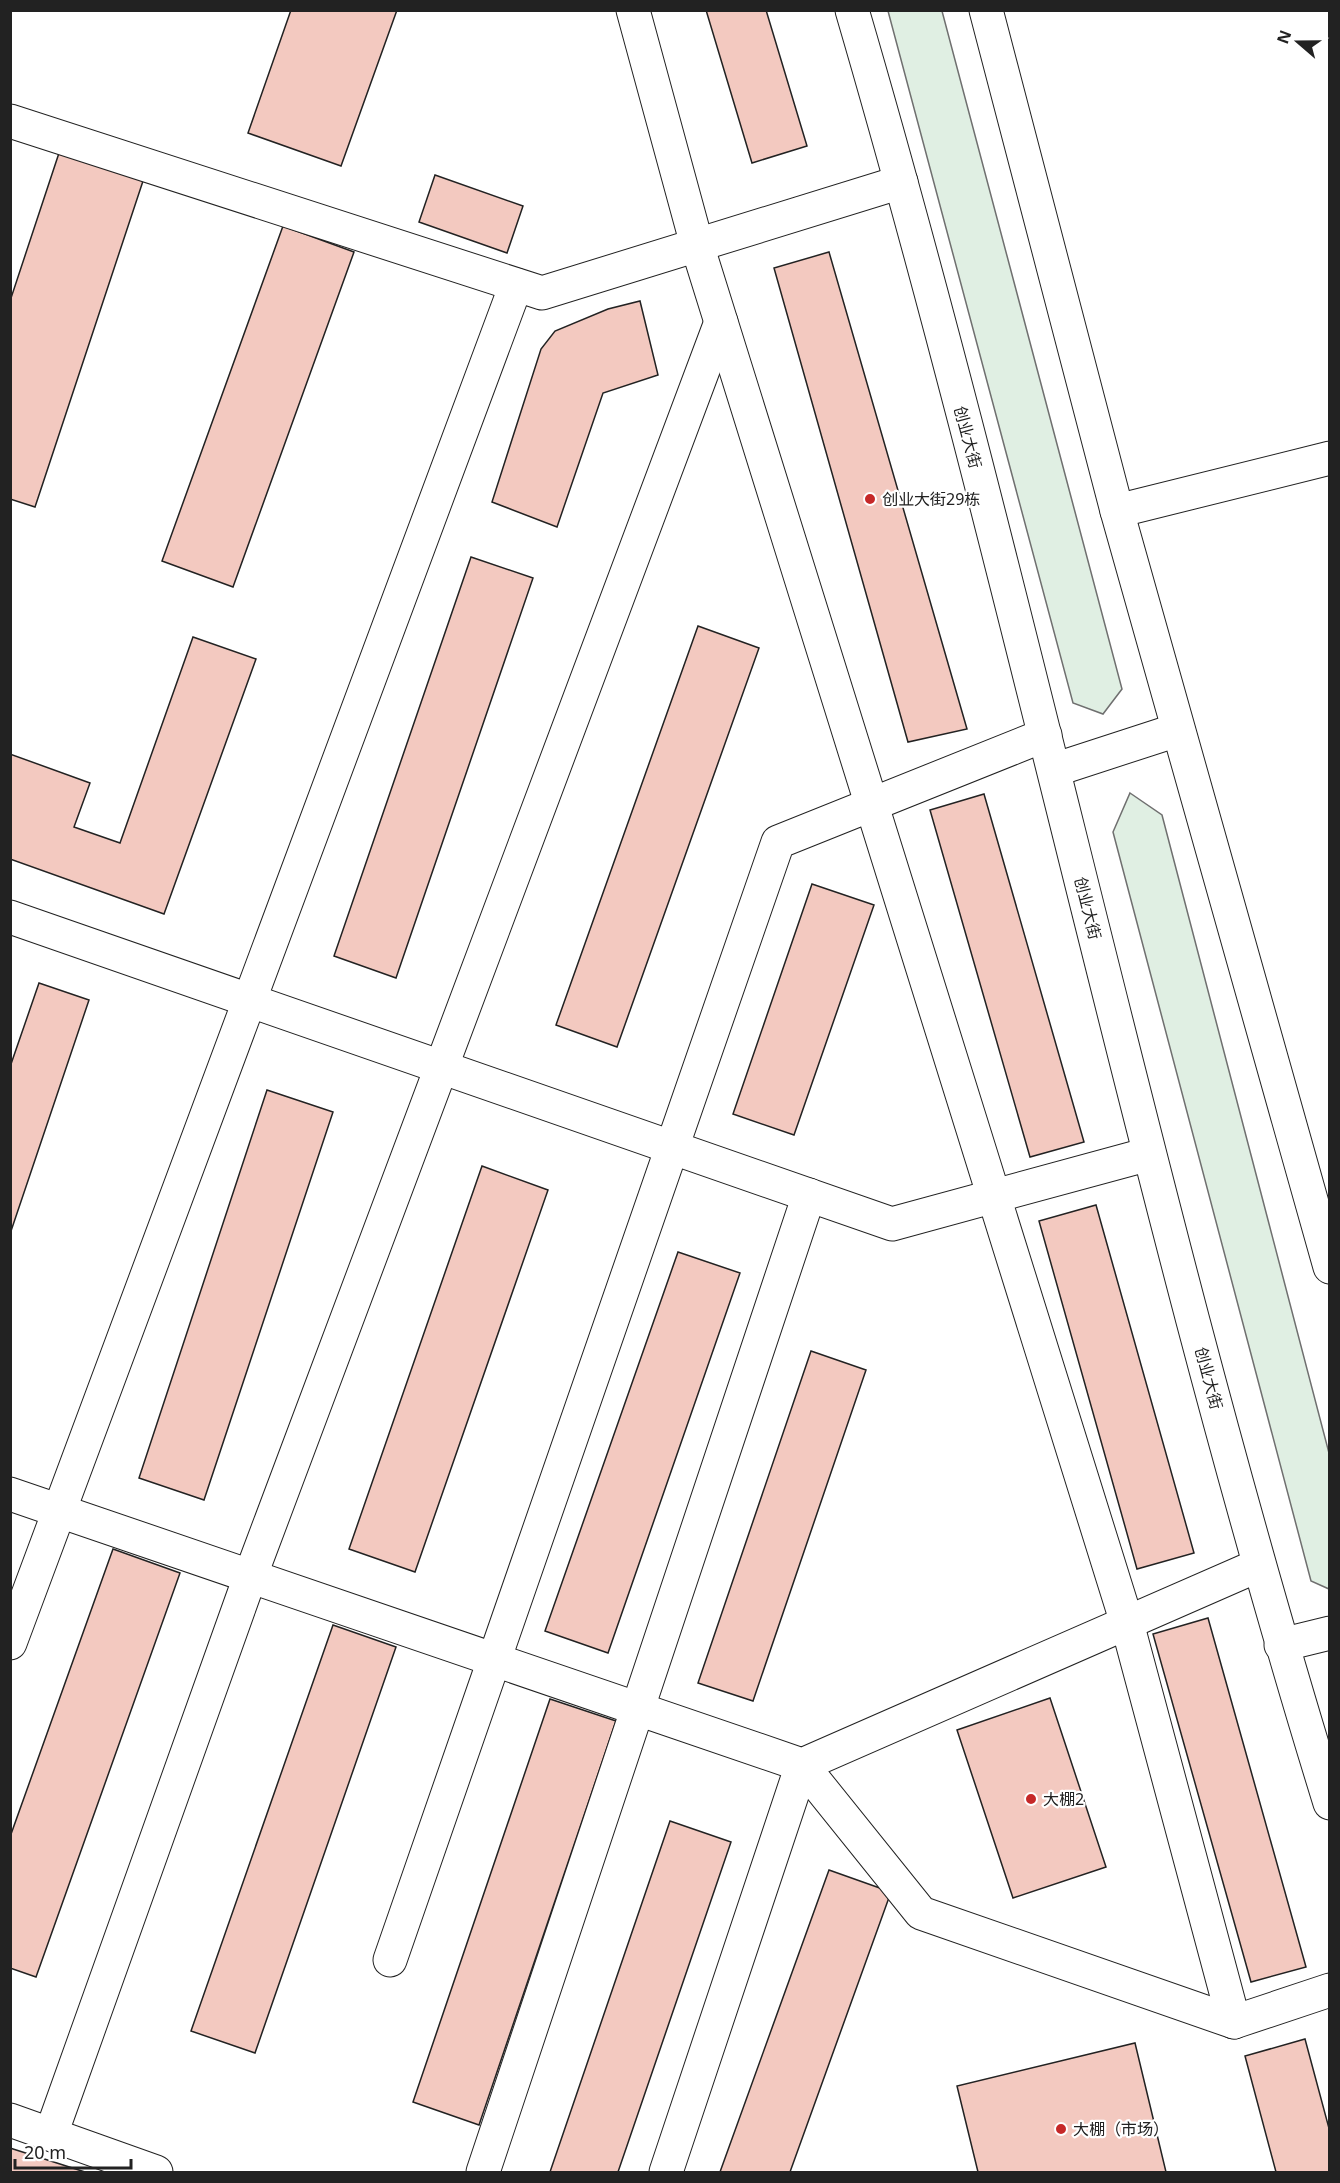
<svg xmlns="http://www.w3.org/2000/svg" width="1340" height="2183" font-family="'Noto Sans','Noto Sans SC',sans-serif">
<style>
.green{fill:#e0efe3;stroke:#6f6f6f;stroke-width:1.5}
.building{fill:#f3c9c0;stroke:#222;stroke-width:1.5}
.lines{fill:none;stroke-linecap:round;stroke-linejoin:round}
.minor-casing{stroke:#222;stroke-width:35}
.major-casing{stroke:#222;stroke-width:35}
.minor{stroke:#fff;stroke-width:33}
.major{stroke:#fff;stroke-width:33}
.poi-dot{fill:#c62828;stroke:#fff;stroke-width:2}
.labels{text-anchor:middle;stroke-width:4.5;stroke-linejoin:round;paint-order:stroke}
.street-label{font-size:16px;fill:#222;stroke:#fff}
.poi-label{font-size:16px;fill:#222;stroke:#fff;text-anchor:start}
</style>
<rect width="100%" height="100%" fill="#fff"/>
<g class="green">
<path d="M888,11H942L1122,689L1103,714L1073,703Z"/>
<path d="M1130,793L1162,815L1329,1453V1589L1311,1581L1113,832Z"/>
</g>
<g class="building">
<path d="M291,10H397L341,166L248,133Z"/>
<path d="M706,10H766L807,146L752,163Z"/>
<path d="M61,147L145,175L35,507L10,499V301Z"/>
<path d="M435,175L523,206L507,253L419,222Z"/>
<path d="M283,226L354,252L233,587L162,561Z"/>
<path d="M829,252L967,729L908,742L774,268Z"/>
<path d="M640,301L658,375L603,393L557,527L492,502L541,349L555,331L608,309Z"/>
<path d="M471,557L533,578L396,978L334,956Z"/>
<path d="M698,626L759,648L617,1047L556,1025Z"/>
<path d="M193,637L256,659L164,914L10,859V754L90,783L74,827L120,843Z"/>
<path d="M984,794L1084,1142L1030,1157L930,810Z"/>
<path d="M812,884L874,905L794,1135L733,1114Z"/>
<path d="M39,983L89,1000L10,1234V1067Z"/>
<path d="M267,1090L333,1112L204,1500L139,1478Z"/>
<path d="M482,1166L548,1190L415,1572L349,1549Z"/>
<path d="M1096,1205L1194,1553L1137,1569L1039,1221Z"/>
<path d="M678,1252L740,1273L608,1653L545,1631Z"/>
<path d="M811,1351L866,1370L753,1701L698,1683Z"/>
<path d="M113,1549L180,1573L36,1977L10,1968V1837Z"/>
<path d="M1208,1618L1306,1967L1251,1982L1153,1634Z"/>
<path d="M333,1625L396,1647L255,2053L191,2031Z"/>
<path d="M1050,1698L1106,1867L1013,1898L957,1730Z"/>
<path d="M550,1699L616,1721L479,2125L413,2102Z"/>
<path d="M670,1821L731,1842L618,2172H550Z"/>
<path d="M829,1870L891,1892L790,2172H720Z"/>
<path d="M1305,2039L1330,2132V2172H1276L1245,2056Z"/>
<path d="M1135,2043L1166,2172H978L957,2086Z"/>
<path d="M10,2148L85,2172H10Z"/>
</g>
<g class="lines">
<g class="minor-casing">
<g id="minor">
<path d="M633,10L697,245L1127,1623L1234,2022"/>
<path d="M10,121L542,293L901,182"/>
<path d="M1117,511L1330,458"/>
<path d="M10,917L892,1224L1149,1154"/>
<path d="M10,1494L802,1765L1259,1565"/>
<path d="M10,1643L516,285"/>
<path d="M802,1765L921,1913L1234,2022L1330,1990"/>
<path d="M390,1960L778,842L1045,735"/>
<path d="M10,2120L156,2172"/>
<path d="M51,2134L250,1577L721,322"/>
<path d="M483,2172L809,1195"/>
<path d="M666,2172L802,1765"/>
</g>
</g>
<g class="major-casing">
<g id="major">
<path d="M852,10C1026,604 1147,1212 1330,1803"/>
<path d="M986,10L1117,511L1330,1267"/>
<path d="M1054,770L1177,730"/>
<path d="M1281,1645L1330,1633"/>
</g>
</g>
<use href="#minor" class="minor"/>
<use href="#major" class="major"/>
</g>
<g class="poi-dot">
<circle cx="870" cy="499" r="6"/>
<circle cx="1031" cy="1799" r="6"/>
<circle cx="1061" cy="2129" r="6"/>
</g>
<g class="labels">
<g class="street-label">
<text transform="translate(968 437) rotate(75)" y="6">创业大街</text>
<text transform="translate(1088 908) rotate(76)" y="6">创业大街</text>
<text transform="translate(1209 1378) rotate(75)" y="6">创业大街</text>
</g>
<g class="poi-label">
<text x="882" y="505">创业大街29栋</text>
<text x="1043" y="1805">大棚2</text>
<text x="1073" y="2135">大棚（市场）</text>
</g>
</g>
<rect width="1340" height="2183" fill="none" stroke="#222222" stroke-width="24"/>
<g transform="translate(1298 42) rotate(290)" stroke="#ffffff" stroke-width="4.5" paint-order="stroke">
<path d="M0-4.5L10 22L0 15L-10 22Z" fill="#222222"/>
<text y="-9" font-size="16" font-weight="bold" text-anchor="middle" fill="#222222">N</text>
</g>
<path d="M15 2159v9h116v-9" fill="none" stroke="#222222" stroke-width="3"/>
<text x="24" y="2159" font-size="18" fill="#222222" stroke="#ffffff" stroke-width="4.5" paint-order="stroke">20 m</text>
</svg>
